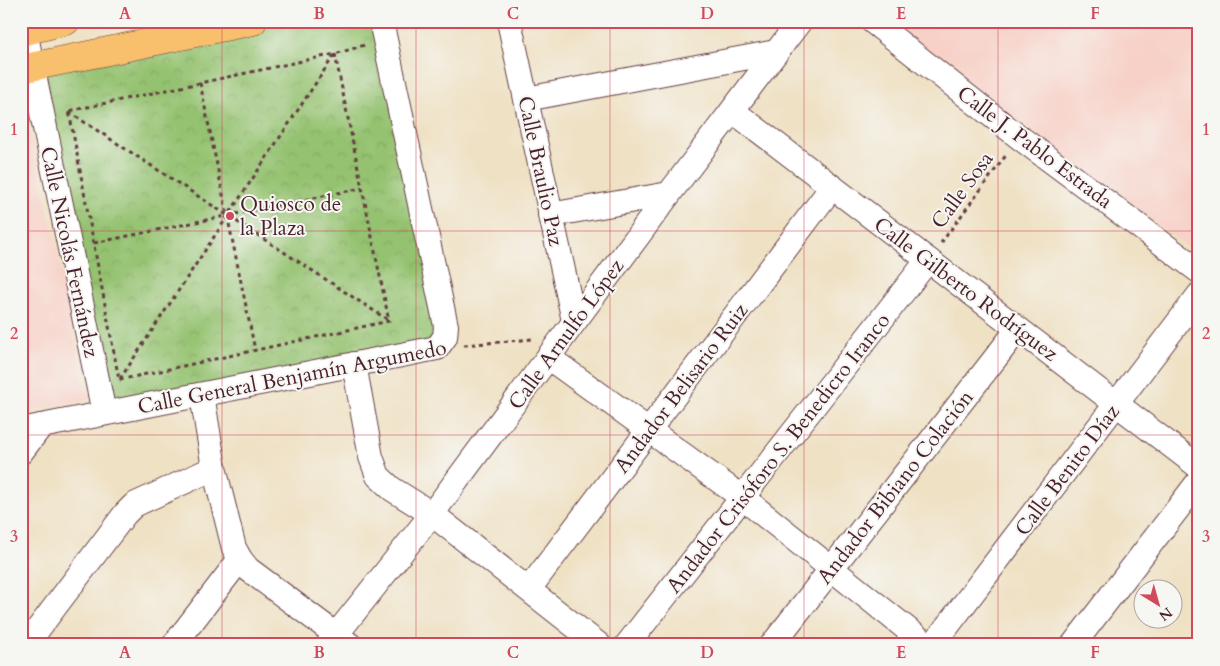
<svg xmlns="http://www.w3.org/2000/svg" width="1220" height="666" font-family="Cardo,serif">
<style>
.built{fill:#f7d1c7}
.park{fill:url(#park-crowns);stroke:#6f704e}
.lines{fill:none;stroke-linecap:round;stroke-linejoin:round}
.minor-casing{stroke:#633c42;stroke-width:26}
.primary-casing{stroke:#633c42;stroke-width:29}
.path{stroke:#633c42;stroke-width:3;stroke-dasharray:4 4;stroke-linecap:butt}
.minor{stroke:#fff;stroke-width:24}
.primary{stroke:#f8bf6c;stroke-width:28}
.grid{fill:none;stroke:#d1495b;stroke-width:1;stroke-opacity:0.55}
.poi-dot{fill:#d1495b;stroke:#f6f6f2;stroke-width:2}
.labels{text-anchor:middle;stroke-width:4;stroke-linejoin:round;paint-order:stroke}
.street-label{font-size:21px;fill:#4a1f2b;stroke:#f6f6f2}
.poi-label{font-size:21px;fill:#4a1f2b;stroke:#f6f6f2;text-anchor:start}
.neatline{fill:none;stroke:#d1495b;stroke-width:2}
.grid-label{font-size:16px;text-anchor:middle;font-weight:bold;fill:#d1495b}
</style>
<defs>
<pattern id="park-crowns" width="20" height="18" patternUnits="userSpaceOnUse" patternTransform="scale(1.25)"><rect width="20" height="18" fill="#94c270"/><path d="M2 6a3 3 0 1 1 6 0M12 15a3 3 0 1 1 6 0" fill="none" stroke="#81a661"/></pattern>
</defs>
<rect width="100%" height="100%" fill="#f6f6f2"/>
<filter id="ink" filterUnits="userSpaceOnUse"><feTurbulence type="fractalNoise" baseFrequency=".02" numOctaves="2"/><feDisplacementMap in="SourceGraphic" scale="10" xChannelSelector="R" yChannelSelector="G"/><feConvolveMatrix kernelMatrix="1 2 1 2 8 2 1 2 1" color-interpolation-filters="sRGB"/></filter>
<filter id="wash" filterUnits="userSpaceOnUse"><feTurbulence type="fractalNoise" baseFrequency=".0096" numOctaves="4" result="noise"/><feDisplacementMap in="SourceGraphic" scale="20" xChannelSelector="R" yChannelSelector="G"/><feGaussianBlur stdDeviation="1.12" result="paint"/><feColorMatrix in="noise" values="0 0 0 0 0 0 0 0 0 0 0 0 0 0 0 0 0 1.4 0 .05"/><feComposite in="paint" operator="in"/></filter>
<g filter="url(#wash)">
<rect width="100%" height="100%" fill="#efe1c4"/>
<g class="built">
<path d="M887,21H1199V256L995,103Z"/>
<path d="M21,94L59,257L82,375L90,399L21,414Z"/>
</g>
<path class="park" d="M279,21H377L443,338L105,410L36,70Z"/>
</g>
<g filter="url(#ink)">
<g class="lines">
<g class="minor-casing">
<g id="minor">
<path d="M509,21L574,321"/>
<path d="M872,21L1019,137L1199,271"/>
<path d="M25,31L104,413"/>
<path d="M526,99L776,52"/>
<path d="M733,111L1199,467"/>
<path d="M550,215L669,194"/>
<path d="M549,358L743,498L927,645"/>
<path d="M354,364L371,457L378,476L392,489L432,514L599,645"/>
<path d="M202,395L214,468L234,548L240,559L248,569L350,645"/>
<path d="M21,430L437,348L445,337L446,326L381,21"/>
<path d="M21,452L41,426"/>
<path d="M529,589L832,187"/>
<path d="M26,645L125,514L134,505L214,468"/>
<path d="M174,645L240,559"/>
<path d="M328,645L432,514L669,194L800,21"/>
<path d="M627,645L928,260"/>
<path d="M772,645L1018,329"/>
<path d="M933,645L1199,295"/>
<path d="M1073,645L1199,481"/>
</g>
</g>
<g class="primary-casing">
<g id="primary">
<path d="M21,32L66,21"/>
<path d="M21,69L253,21"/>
</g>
</g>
<g class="path">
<path d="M335,54L389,321L119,380L69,111Z"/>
<path d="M200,83L255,350"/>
<path d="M69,112L388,320"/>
<path d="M94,243L362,188"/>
<path d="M941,243L1007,154"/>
<path d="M464,345L533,339"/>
<path d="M120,379L335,54L365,45"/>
</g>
<use href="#minor" class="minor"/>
<use href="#primary" class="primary"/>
</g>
</g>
<path class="grid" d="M222,21V645M416,21V645M610,21V645M804,21V645M998,21V645M21,231H1199M21,435H1199"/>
<circle class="poi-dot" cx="230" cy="216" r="5"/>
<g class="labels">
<g class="street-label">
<text transform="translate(1035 147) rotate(37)" y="7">Calle J. Pablo Estrada</text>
<text transform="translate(541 171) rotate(78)" y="7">Calle Braulio Paz</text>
<text transform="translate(962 190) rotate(-54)" y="7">Calle Sosa</text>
<text transform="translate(70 252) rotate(78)" y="7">Calle Nicolás Fernández</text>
<text transform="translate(966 289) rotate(37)" y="7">Calle Gilberto Rodríguez</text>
<text transform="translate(566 334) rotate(-54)" y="7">Calle Arnulfo López</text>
<text transform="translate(292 377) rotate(-11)" y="7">Calle General Benjamín Argumedo</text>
<text transform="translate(681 388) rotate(-53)" y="7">Andador Belisario Ruiz</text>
<text transform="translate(778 453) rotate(-52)" y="7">Andador Crisóforo S. Benedicro Iranco</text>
<text transform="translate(1067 470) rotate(-53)" y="7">Calle Benito Díaz</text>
<text transform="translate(895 487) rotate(-52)" y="7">Andador Bibiano Colación</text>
</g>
<g class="poi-label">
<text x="240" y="211">Quiosco de<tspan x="240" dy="24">la Plaza</tspan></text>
</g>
</g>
<rect width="1220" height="666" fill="none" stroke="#f6f6f2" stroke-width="55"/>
<g transform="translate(1158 604) rotate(143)"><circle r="24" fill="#f6f6f2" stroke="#b1a0a2"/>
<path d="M0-4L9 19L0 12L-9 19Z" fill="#d1495b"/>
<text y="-8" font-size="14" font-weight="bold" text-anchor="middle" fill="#4a1f2b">N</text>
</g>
<rect x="28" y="28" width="1164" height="610" class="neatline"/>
<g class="grid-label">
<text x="125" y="19">A</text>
<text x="319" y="19">B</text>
<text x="513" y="19">C</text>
<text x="707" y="19">D</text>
<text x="901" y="19">E</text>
<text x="1095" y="19">F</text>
<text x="14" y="135">1</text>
<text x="1206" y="135">1</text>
<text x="14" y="339">2</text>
<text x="1206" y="339">2</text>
<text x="14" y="542">3</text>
<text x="1206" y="542">3</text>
<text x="125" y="658">A</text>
<text x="319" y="658">B</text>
<text x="513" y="658">C</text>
<text x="707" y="658">D</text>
<text x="901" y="658">E</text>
<text x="1095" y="658">F</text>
</g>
</svg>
